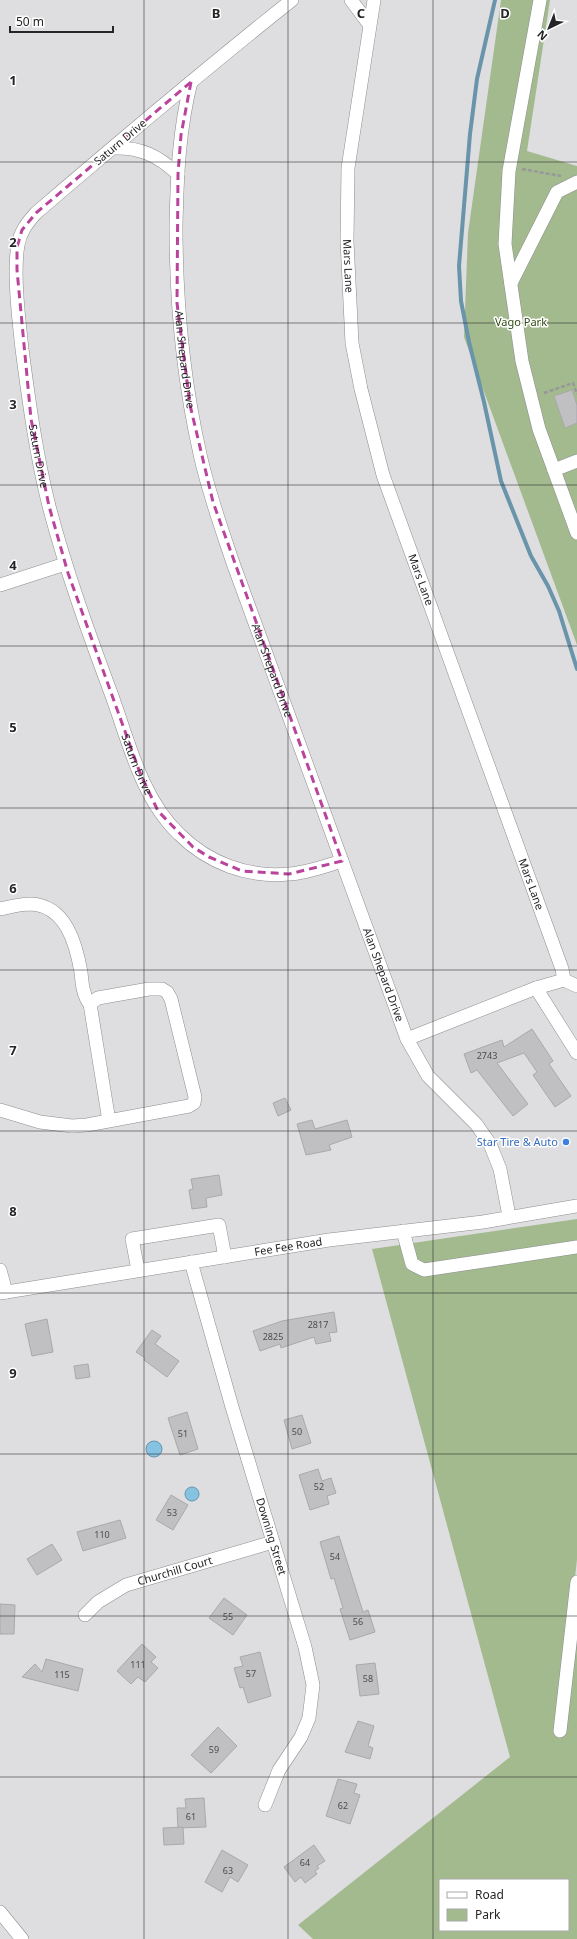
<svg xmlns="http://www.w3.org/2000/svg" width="577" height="1939" font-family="'Noto Sans',sans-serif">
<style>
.green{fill:#a2ba8d;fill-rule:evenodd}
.water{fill:#86c3e3;stroke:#6994aa}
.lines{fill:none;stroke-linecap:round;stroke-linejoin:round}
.stream{stroke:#6994aa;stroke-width:4}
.building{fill:#c0c0c3;stroke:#a9a9ac}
.minor-casing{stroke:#8d8d90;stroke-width:14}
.path{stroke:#98989a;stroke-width:2.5;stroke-dasharray:4 2;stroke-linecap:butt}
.minor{stroke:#fff;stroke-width:13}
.marked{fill:none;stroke:#ba449c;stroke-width:3;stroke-dasharray:8 5;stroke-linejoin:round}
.grid{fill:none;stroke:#252526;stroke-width:1;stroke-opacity:0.55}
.shop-dot{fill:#3f7fe0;stroke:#fff;stroke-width:1.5}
.labels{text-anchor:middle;stroke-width:3;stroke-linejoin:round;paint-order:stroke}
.number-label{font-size:9px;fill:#4c4c4d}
.street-label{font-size:11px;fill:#252526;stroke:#fff}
.park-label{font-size:11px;fill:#304912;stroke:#fff}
.shop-label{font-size:11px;fill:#366cbe;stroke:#fff;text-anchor:end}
.grid-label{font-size:13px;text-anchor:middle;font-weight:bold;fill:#252526;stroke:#fff;stroke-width:3;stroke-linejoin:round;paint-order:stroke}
</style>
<rect width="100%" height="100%" fill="#dedee1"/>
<g class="green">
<path d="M501,0H550L527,151L577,166V645L464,337L468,233Z"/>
<path d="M577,1219V1559L572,1606L577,1607V1939H313L298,1925L510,1757L372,1249ZM440,1880H568V1930H440Z"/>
</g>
<g class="water">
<circle cx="154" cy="1449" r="8"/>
<circle cx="192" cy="1494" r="7"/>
</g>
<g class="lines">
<path class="stream" d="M495,0L477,79L470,134L459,266L461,301L469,342L484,402L501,481L531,556L548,586L559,611L577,669"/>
</g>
<g class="building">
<path d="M572,390L577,405V423L565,428L554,396Z"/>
<path d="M532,1029L553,1061L549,1064L571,1096L555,1107L533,1075L537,1072L524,1053L497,1063L528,1104L513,1116L477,1070L471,1073L464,1054L502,1040L504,1047Z"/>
<path d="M285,1098L291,1110L278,1116L273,1103Z"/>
<path d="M312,1120L315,1129L347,1120L352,1137L329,1145L331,1150L306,1155L297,1124Z"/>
<path d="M219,1175L222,1195L206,1198L207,1207L192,1209L189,1190L193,1189L191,1179Z"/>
<path d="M334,1312L337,1332L329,1333L331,1341L316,1344L314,1337L281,1348L280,1344L260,1351L253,1331L282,1321Z"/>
<path d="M47,1319L53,1352L32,1356L25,1324Z"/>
<path d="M152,1330L161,1336L155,1344L179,1361L167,1377L144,1360L145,1358L136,1352Z"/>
<path d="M88,1364L90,1377L76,1379L74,1366Z"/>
<path d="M187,1412L198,1449L180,1455L168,1418Z"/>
<path d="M302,1415L311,1443L292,1449L284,1420Z"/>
<path d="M318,1469L322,1481L331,1478L336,1493L327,1496L329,1504L310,1510L299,1475Z"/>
<path d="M171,1495L188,1505L173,1530L156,1520Z"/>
<path d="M120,1520L126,1538L83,1551L77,1532Z"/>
<path d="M339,1536L363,1612L368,1610L375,1632L350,1640L340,1609L343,1608L334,1578L331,1579L320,1542Z"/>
<path d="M52,1544L62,1560L37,1575L27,1559Z"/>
<path d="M224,1598L247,1615L233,1635L209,1618Z"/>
<path d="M0,1604L15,1605L14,1634H0Z"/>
<path d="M142,1644L156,1657L151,1662L158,1668L145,1682L138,1677L131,1684L117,1671Z"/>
<path d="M260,1652L271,1696L248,1703L243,1687L240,1688L234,1668L243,1666L240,1657Z"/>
<path d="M46,1659L83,1669L78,1691L22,1677L35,1664L42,1672Z"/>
<path d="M375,1663L379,1694L360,1696L356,1665Z"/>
<path d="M358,1721L374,1726L368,1746L373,1748L370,1759L345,1752Z"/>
<path d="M218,1727L237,1746L211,1773L191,1755Z"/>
<path d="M338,1779L357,1784L354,1793L360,1795L350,1824L326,1816Z"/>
<path d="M204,1798L206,1827L178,1828L177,1808H186L185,1799Z"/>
<path d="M183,1827L184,1844L164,1845L163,1828Z"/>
<path d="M314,1845L325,1861L317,1866L319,1868L315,1871L317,1874L305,1883L301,1877L295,1882L284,1867Z"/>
<path d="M222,1850L248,1865L238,1882L230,1877L222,1892L205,1882Z"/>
</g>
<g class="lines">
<g class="minor-casing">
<g id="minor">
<path id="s1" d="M292,0C205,69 120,141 36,213C27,223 20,232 18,245C13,273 19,321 22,349C29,402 36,454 49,506C66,571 89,634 112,696C129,743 142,799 179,834C208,863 248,878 289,874C307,873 325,866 342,861"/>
<path d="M351,0L369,24"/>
<path id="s2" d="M374,0L348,168L347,241L352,343L361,389L383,475L562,969L564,980L536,988L407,1039"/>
<path d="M540,0L509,171L505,244L522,361L539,429L577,533"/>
<path id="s3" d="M191,82C179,129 177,177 176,226C176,303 183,379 200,454C208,491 221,527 233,563L407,1039L428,1076L476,1124L490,1144L500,1169L509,1216"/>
<path d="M113,148C141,147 158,156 178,174"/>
<path d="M511,283L557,192L577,182"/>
<path d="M554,470L577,461"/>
<path d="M0,585L65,564"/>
<path d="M0,909C10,907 20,904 30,904C66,905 76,944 81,972C82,983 83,996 90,1004"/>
<path d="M564,980L577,986"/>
<path d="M536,988L577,1053"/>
<path d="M0,1110L40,1122L72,1126L87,1125L189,1106L194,1103L195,1097L171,999L167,992L162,989H149L98,998L90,1004L109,1121"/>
<path d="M403,1231L412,1264L424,1270L577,1247"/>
<path id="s4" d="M191,1262L232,1407L305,1647L313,1685L309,1718L301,1737L279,1770L265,1805"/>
<path d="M0,1270L6,1292"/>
<path d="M138,1270L132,1239L219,1225L225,1257"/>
<path id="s5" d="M0,1293L329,1240L483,1222L577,1206"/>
<path id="s6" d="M85,1615L98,1602L126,1585L273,1542"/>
<path d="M560,1731L577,1582"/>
<path d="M0,1912L22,1939"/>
</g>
</g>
<g class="path">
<path d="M522,169L561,176"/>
<path d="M544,393L573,383L577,394"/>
</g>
<use href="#minor" class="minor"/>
</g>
<path class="marked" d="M191,82L181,135L178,174L177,303L190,405L213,502L342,861L289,874L242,871L209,857L193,847L158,811L140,773L68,573L49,506L31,419L17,270V247L22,230L36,213Z"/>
<path class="grid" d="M144,0V1939M288,0V1939M433,0V1939M0,162H577M0,323H577M0,485H577M0,646H577M0,808H577M0,970H577M0,1131H577M0,1293H577M0,1454H577M0,1616H577M0,1777H577"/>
<circle class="shop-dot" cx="566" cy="1142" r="4"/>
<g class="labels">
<g class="number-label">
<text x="487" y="1059">2743</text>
<text x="318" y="1328">2817</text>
<text x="273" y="1340">2825</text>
<text x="297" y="1435">50</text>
<text x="183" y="1437">51</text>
<text x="319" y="1490">52</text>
<text x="172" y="1516">53</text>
<text x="102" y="1538">110</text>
<text x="335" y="1560">54</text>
<text x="228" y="1620">55</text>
<text x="358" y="1625">56</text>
<text x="138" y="1668">111</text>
<text x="251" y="1677">57</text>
<text x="62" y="1678">115</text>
<text x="368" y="1682">58</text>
<text x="214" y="1753">59</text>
<text x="343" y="1809">62</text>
<text x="191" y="1820">61</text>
<text x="305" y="1866">64</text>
<text x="228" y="1874">63</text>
</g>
<g class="street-label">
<text transform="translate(120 142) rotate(-40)" y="4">Saturn Drive</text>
<text dy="4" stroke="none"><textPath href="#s2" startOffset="268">Mars Lane</textPath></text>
<text dy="4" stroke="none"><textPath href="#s3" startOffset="279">Alan Shepard Drive</textPath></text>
<text dy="4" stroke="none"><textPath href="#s1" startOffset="583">Saturn Drive</textPath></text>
<text dy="4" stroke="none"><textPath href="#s2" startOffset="592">Mars Lane</textPath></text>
<text dy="4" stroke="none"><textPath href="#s3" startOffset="603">Alan Shepard Drive</textPath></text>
<text dy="4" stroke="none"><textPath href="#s1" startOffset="907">Saturn Drive</textPath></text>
<text dy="4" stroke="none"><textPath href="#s2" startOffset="916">Mars Lane</textPath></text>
<text dy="4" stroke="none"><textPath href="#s3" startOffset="927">Alan Shepard Drive</textPath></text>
<text dy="4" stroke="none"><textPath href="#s5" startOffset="292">Fee Fee Road</textPath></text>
<text dy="4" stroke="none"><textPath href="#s4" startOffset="286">Downing Street</textPath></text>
<text dy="4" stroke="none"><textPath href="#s6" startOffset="102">Churchill Court</textPath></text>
</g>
<g class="park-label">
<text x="521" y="326">Vago Park</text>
</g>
<g class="shop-label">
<text x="558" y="1146">Star Tire &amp; Auto</text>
</g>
</g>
<g class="grid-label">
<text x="216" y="18">B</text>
<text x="361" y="18">C</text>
<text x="505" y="18">D</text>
<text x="13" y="85">1</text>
<text x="13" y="247">2</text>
<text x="13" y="409">3</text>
<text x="13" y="570">4</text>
<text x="13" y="732">5</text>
<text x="13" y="893">6</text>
<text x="13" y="1055">7</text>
<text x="13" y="1216">8</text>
<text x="13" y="1378">9</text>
</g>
<rect x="439" y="1879" width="130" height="52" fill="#ffffff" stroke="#a8a8a8"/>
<rect x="447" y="1892" width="20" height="6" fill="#ffffff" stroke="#a8a8a8"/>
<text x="475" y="1899" font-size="12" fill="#252526">Road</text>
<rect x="447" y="1909" width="20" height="12" fill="#a2ba8d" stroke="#a8a8a8"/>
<text x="475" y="1919" font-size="12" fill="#252526">Park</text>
<g transform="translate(549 28) rotate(223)" stroke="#ffffff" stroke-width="3" paint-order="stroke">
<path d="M0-3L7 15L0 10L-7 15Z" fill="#252526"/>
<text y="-6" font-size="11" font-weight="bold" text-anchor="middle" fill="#252526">N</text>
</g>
<path d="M10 26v6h103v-6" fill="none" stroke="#252526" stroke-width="2"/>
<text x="16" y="26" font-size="12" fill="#252526" stroke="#ffffff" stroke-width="3" paint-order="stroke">50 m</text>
</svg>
